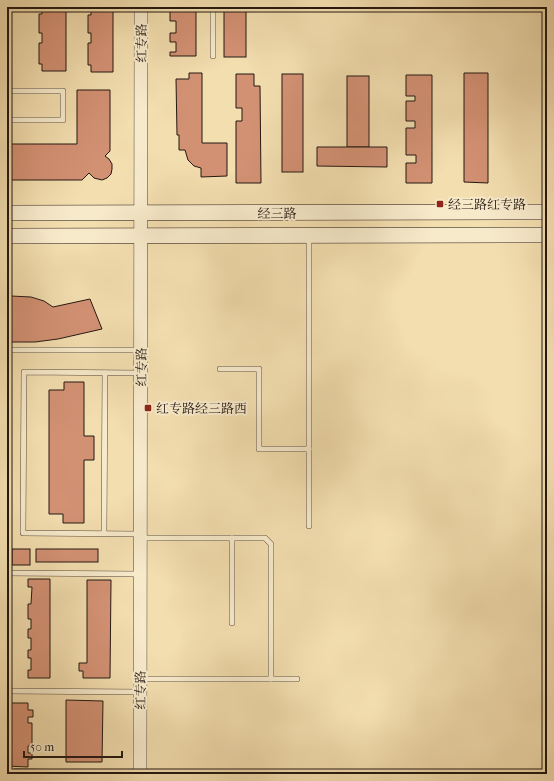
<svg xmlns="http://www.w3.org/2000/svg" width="554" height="781" font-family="'IM FELL French Canon','Noto Serif SC',serif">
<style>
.building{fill:#d39174;stroke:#231812}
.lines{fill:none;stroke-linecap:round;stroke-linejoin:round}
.service-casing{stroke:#574a39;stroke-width:6}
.tertiary-casing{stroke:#574a39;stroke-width:14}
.secondary-casing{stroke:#231812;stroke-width:16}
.service{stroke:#f7eacb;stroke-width:5}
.tertiary{stroke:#f7eacb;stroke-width:13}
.secondary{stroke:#f7eacb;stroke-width:15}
.poi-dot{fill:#8f2418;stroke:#f7eacb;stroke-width:1.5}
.labels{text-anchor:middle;stroke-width:4;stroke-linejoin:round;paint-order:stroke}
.street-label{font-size:13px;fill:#231812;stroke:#f7eacb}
.poi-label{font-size:13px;fill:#231812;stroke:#f7eacb;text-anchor:start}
</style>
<rect width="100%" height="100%" fill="#f3deaf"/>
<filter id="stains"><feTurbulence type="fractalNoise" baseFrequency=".005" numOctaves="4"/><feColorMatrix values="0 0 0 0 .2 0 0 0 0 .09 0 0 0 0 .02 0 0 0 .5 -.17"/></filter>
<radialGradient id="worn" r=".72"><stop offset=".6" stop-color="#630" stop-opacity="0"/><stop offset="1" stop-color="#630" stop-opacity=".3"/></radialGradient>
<g class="building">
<path d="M176,7H196V56H170V52H176V42H170V33H176V21H170V11H176Z"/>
<rect x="224" y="7" width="22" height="50"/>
<path d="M42,9H66V71H42V64H39V43H42V33H39V14H42Z"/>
<path d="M91,9H113V72H91V65H88V43H91V33H88V15H91Z"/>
<path d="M189,73H202V143H227V176L201,177V168L194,166L188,160L185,150H179V135H177L176,79H189Z"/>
<path d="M464,73H488V183L464,182Z"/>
<path d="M236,74H254V86H260L261,183H236V121H242V108H236Z"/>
<rect x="282" y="74" width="21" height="98"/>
<path d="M406,75H432V183H406V163H416V155H406V128H415V121H406V101H415V96H406Z"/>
<rect x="347" y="76" width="22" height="71"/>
<path d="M77,90H110V151L105,156L109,159L112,164V169L111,174L107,178L102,180L94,178L89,173L82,180H7V144H77Z"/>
<path d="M317,147H387V167L317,166Z"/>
<path d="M11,296L31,297L44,301L53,307L90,299L102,329L58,339L35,342H7V297Z"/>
<path d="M64,382H84V436H94V460H84V523H63V514H49V390H64Z"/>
<rect x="12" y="549" width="18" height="16"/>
<rect x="36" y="549" width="62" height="13"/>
<path d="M28,579H50V678H28V670H31V658H28V650H31V638H28V629H31V619H28V604H31L32,587H28Z"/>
<path d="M87,580H111L110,678H83V671H79V663H87Z"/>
<path d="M66,700L103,701L102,762H66Z"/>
<path d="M7,703H28V710H33V717H28V723H32V746H28V753H32V759H28V767L7,766Z"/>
<path d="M14,769L84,770V774H14Z"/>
<rect x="84" y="770" width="20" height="4"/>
</g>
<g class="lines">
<g class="service-casing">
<g id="service">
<path d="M213,7V56"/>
<path d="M7,91H63V120H7"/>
<path d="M7,350H140"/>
<path d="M220,369H259V449H309"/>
<path d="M139,373L24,372L23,533L139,534"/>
<path d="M309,526V237"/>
<path d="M104,533L105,373"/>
<path d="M141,538H265L271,544V679"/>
<path d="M232,538V623"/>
<path d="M7,573L139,574"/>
<path d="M141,679H297"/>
<path d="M7,691L140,692"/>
</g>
</g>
<g class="tertiary-casing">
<path id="tertiary" d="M140,774L141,7"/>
</g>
<g class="secondary-casing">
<g id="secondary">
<path d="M7,213L547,212"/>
<path d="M7,236L547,235"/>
</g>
</g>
<use href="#service" class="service"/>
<use href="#tertiary" class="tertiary"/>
<use href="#secondary" class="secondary"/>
</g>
<g class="poi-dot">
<rect x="436" y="200" width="8" height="8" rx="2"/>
<rect x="144" y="404" width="8" height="8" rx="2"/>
</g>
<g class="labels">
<g class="street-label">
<text transform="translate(141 43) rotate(-90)" y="5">红专路</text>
<text x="277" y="218">经三路</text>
<text transform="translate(141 367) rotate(-90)" y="5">红专路</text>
<text transform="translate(140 690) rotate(-90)" y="5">红专路</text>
</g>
<g class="poi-label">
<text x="448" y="209">经三路红专路</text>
<text x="156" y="413">红专路经三路西</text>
</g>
</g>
<rect width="554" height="781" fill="none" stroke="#f3deaf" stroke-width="24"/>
<rect x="8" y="8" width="538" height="765" fill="none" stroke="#231812" stroke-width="2"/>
<rect x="12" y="12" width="530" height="757" fill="none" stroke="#231812"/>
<path d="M24 751v6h98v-6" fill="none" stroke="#231812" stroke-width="2"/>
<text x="30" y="751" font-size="12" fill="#231812" stroke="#f7eacb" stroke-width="3" paint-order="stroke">50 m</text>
<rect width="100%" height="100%" filter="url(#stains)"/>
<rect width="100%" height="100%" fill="url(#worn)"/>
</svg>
